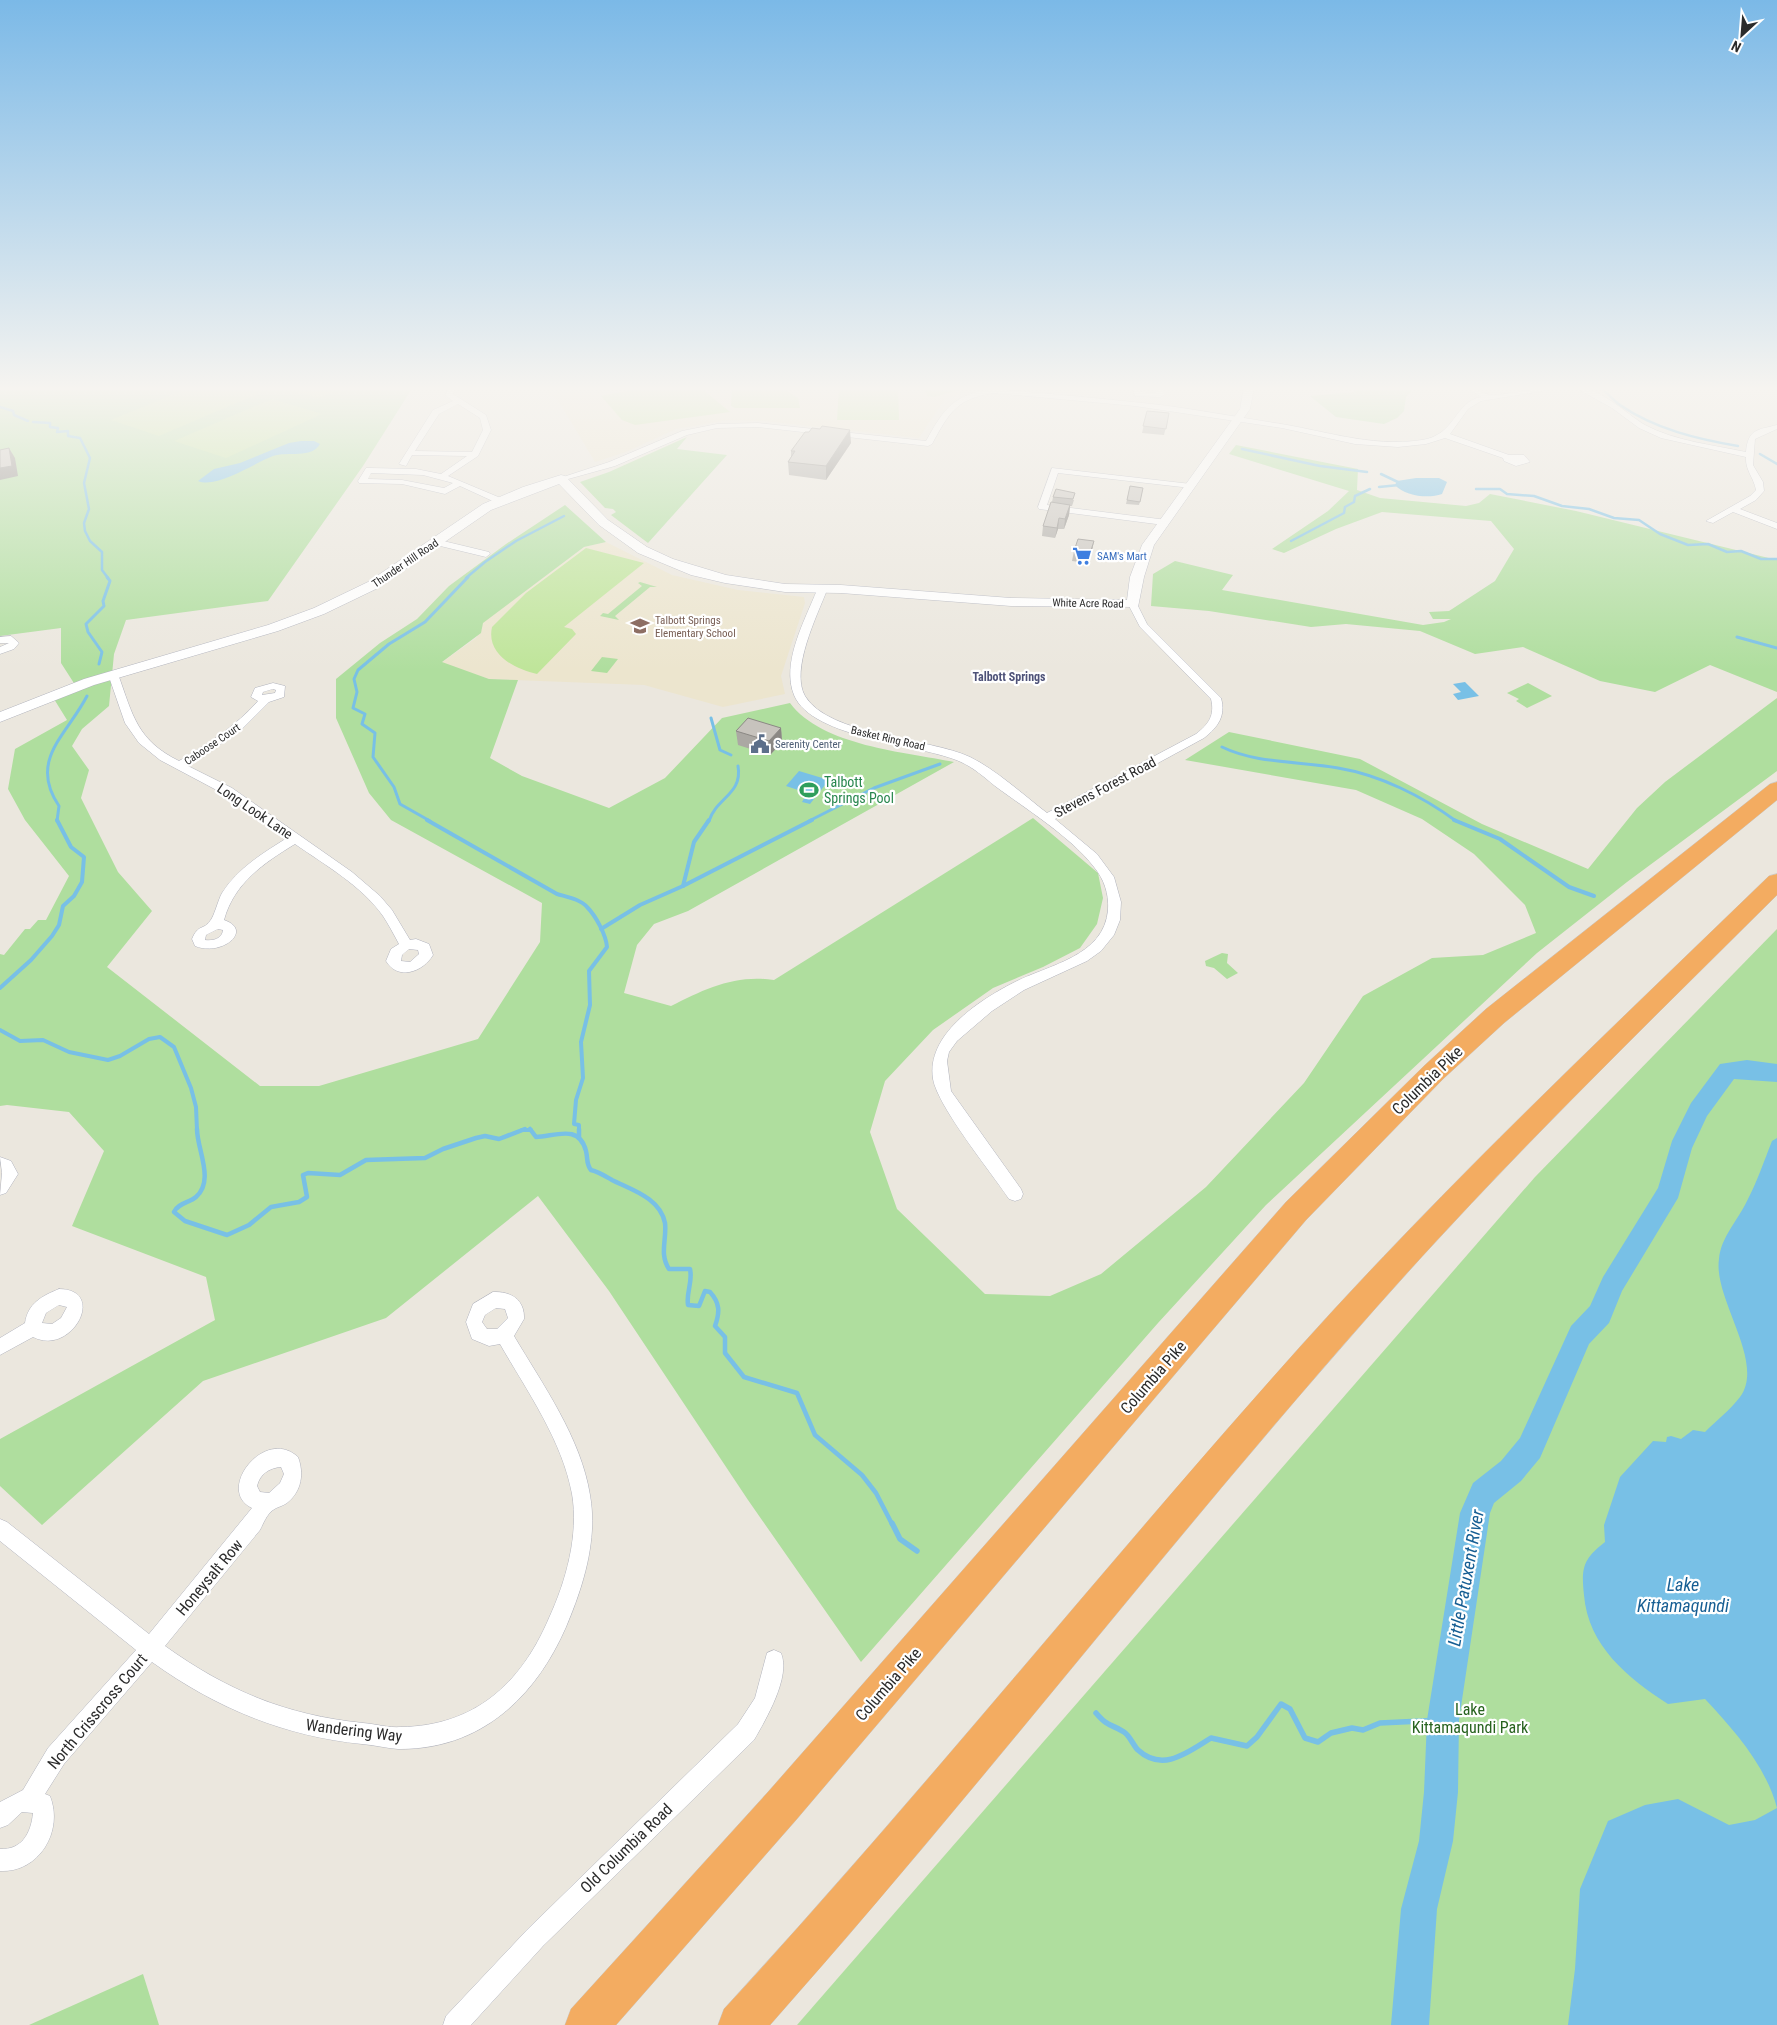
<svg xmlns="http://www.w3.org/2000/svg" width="1777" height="2025" font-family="'Roboto Condensed',sans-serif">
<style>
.education{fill:#ece5ce}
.green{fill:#afde9e}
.pitch{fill:#bfe59a}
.water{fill:#78c0e6}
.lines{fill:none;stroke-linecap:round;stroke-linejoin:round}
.stream-far4{stroke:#78c0e6;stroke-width:2.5}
.stream-far3{stroke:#78c0e6;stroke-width:3}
.stream-far2{stroke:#78c0e6;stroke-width:4}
.stream-far1{stroke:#78c0e6;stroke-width:4.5}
.stream{stroke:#78c0e6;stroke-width:5.5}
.river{fill:#78c0e6;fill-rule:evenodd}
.street-casing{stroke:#b1b3bd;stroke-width:1}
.secondary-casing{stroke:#b1b3bd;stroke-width:1}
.highway-casing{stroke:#c8c8c8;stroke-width:1}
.street{fill:#fff;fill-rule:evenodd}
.secondary{fill:#fff;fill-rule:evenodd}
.highway{fill:#f3ac61;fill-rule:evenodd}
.wall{fill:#aba8a3}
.shaded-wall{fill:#8b8884}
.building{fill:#c7c3bd;stroke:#8b8884}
.labels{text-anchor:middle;stroke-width:4.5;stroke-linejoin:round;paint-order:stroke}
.far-shop-label{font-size:11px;fill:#366cbe;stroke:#fff;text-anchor:start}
.far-street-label{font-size:11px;fill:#2b2b2b;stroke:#fff}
.far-education-label{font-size:11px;fill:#785e54;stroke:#fff;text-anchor:start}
.far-service-label{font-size:11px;fill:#4e5e75;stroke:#fff;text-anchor:start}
.far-neighbourhood-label{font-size:12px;font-weight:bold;fill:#4e5278;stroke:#fff}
.leisure-label{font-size:14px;fill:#27864d;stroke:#fff;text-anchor:start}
.street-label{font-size:14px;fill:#2b2b2b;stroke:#fff}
.near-street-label{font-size:16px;fill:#2b2b2b;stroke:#fff}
.near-park-label{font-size:16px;fill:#28631f;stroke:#fff}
.near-water-label{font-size:18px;font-style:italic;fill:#165e93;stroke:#fff}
</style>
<rect width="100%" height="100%" fill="#ebe7de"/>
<g class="education">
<path d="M539,387H998L967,391L944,400L919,438L764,421L728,420L676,429L626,452L595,462L558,400Z"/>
<path d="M1007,387H1089L1088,394Z"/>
<path d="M606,542L672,575L738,590L804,597L805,603L781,676L785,694L723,707L644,685L489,679L441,663L476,638L482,629V623L584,547Z"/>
</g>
<g class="green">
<path d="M0,387H413L363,466L268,601L126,620L114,654L109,706L82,729L72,746L89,770L81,798L118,872L152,911L107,967L260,1086H319L478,1039L540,942L542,903L391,820L369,793L336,718V679L380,643L417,619L449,586L506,544L565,505L606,542L584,547L483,623L481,633L442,662L489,679L518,680L490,758L522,776L609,808L665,778L722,718L790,703C822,746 905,752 954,762L688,911L654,924L637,945L624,993L671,1006C704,989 736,974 774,980L1033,818L1098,873L1103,898L1097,924L1080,948L1043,967L993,988L933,1030L885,1081L870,1132L897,1209L985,1294L1050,1296L1101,1274L1206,1187L1304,1083L1363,996L1432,958L1483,955L1536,933L1525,905L1474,854L1422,819L1356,790L1185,760L1229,732L1360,759L1482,824L1588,869L1637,808L1665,782L1777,698V771L1627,882L1537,953L1266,1205L1158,1323L861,1662L748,1500L609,1291L538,1196L386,1318L203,1381L42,1525L0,1486V1439L215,1320L206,1277L72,1226L104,1151L69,1112L7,1105L0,1106V954L4,955L25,929H30L38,920H46L69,876L25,820L8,789L15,749L67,720L54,699L79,691L61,663V628L0,636Z"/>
<path d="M1362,387H1415L1406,397L1404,411L1397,418L1384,424L1336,417L1310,396L1353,392Z"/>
<path d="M687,437L677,449L727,455L648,543L611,515L616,512L613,509L605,508L580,482L609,472Z"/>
<path d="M1236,445L1358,469L1357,490L1380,498L1466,506L1479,503L1490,494L1576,511L1777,560V692L1710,665L1655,692L1600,681L1523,647L1475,654L1420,631L1346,624L1311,627L1209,611L1151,606L1153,574L1175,561L1233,575L1222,590L1423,625L1444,622L1451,619H1433L1429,612L1449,611L1495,581L1514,549L1491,521L1382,512L1336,529L1284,553L1272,549L1328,511L1349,491L1229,454Z"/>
<path d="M640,582L657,587H650L615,616L619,620L600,616L603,613L608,614L642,586L638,583Z"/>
<path d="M602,657L618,659L607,673L591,671Z"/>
<path d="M1528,683L1552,696L1527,708L1516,701L1519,699L1507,693Z"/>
<path d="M1777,929V2025H797L1535,1177Z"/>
<path d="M1222,953L1228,954L1227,963L1238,973L1227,979L1214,968L1206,966L1205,961Z"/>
<path d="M143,1974L159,2025H29Z"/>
</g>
<g class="pitch">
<path d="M191,387H233L257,394L159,436L111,420Z"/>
<path d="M280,387H344L319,398Z"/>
<path d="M646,387H700L730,412L635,425L622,420L601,396Z"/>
<path d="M732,387H781L798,398L800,408H735L731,406Z"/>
<path d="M839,387H898L899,420H837Z"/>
<path d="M922,387H970L934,397L928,396Z"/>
<path d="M272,399L322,414L226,458L174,441Z"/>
<path d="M586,548L644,563L564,627L572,629L576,634L537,674C514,669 486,654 492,627L526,593Z"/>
</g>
<g class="water">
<path d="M301,441H314L320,444C312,459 287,451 273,456C254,463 217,489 198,481L214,469L240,463L289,443Z"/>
<path d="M1416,478H1439L1447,482L1442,494C1428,499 1405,496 1395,485L1397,481Z"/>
<path d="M1465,682L1479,696L1458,700L1453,694L1461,692L1453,684Z"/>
<path d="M799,771L829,780L810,804L802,802L807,793L786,786Z"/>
<path d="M1777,1138V1808C1766,1766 1734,1730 1705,1699L1668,1704C1628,1678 1588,1646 1584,1595C1581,1568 1583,1559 1605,1542L1604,1525L1620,1477L1653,1441L1666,1442L1667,1437L1671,1436L1681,1439L1693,1430L1705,1432C1716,1421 1730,1410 1740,1397C1766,1362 1713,1299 1719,1259C1721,1237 1738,1220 1747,1201C1757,1182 1764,1161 1772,1141Z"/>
<path d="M1678,1799L1729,1825L1755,1820L1777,1808V2025H1568L1575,1969L1580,1889L1608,1821L1645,1805Z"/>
</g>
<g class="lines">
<g class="stream-far4">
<path d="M1600,387C1607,393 1613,400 1620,405C1655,429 1697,439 1738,446"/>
<path d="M0,407L13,411L14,415L28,421"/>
<path d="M33,422L50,423V427L58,428L57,432L68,431V436L80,438L90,458L84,483L89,509L84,523L85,531L90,541L102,552V570L108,578"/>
<path d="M1242,449L1320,466L1367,472"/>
<path d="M1760,454L1777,464"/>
<path d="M1381,474L1400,483"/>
<path d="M1379,487L1399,485"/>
<path d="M1476,489H1500L1507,494L1534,496L1562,506L1589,509L1614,518L1639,520L1660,534L1688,545L1708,544L1727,552L1741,551L1761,559H1777"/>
<path d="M1291,541L1344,513L1345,507L1354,502L1355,496L1370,489"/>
<path d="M466,578L485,562L516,541L564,516"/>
</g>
<g class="stream-far3">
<path d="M1737,637L1777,648"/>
<path d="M99,664L102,652L88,632L86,624L104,606L103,601L110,581L107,577"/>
<path d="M711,718L720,750L731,755"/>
<path d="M1222,747C1257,764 1300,761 1338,768C1380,775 1422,796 1456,821"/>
<path d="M57,821L59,806C28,760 67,735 87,696"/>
<path d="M430,821L400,804L394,787L373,757L375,733L362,724L365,714L353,708L357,692L354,679L358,670L389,644L425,622L468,577"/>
<path d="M709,821C716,798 743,794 738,766"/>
<path d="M809,821L874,788L940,764"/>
</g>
<g class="stream-far2">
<path d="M427,820L557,894C567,897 580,899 587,907C596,916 606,935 607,947L589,971L590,1005L581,1042L583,1078L576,1100L574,1124L579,1125V1130"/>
<path d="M1454,820L1500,839L1569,887L1594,896"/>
<path d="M683,886L694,842L709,820"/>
<path d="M601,929L640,905L683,886L812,820"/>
<path d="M0,988L31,960L52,936L59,925L63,906L74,896L82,882L84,857L71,847L57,820"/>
<path d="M0,1030L20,1041L43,1040L69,1052L108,1060L120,1056L149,1039L160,1037L174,1047L191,1088L196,1107L197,1130"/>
<path d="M522,1130H531"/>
</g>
<g class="stream-far1">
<path d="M197,1129C197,1150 215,1180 196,1197C189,1203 178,1203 174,1212L185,1221L227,1235L249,1225L271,1207L299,1202L307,1197L303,1175L308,1173L340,1175L366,1160L425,1158L443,1149L476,1138L485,1136L499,1139L525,1129"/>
<path d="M530,1129L536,1137C556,1136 579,1124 586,1151C588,1159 586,1164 591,1170C599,1172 605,1176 612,1180C632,1190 660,1198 665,1223C667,1239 659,1254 669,1269H690C693,1282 686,1292 688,1305L699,1306L705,1291L710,1292C720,1303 720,1312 715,1326L725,1337V1353L744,1377L797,1393L815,1435L862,1475L876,1493L892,1524"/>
<path d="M579,1129V1138"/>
</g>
<g class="stream">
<path d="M892,1523L900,1539L917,1551"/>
<path d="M1096,1713C1109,1728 1110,1723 1124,1732C1130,1736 1133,1745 1138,1750C1163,1773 1188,1752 1211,1738L1247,1746L1257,1737L1281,1704L1290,1709L1305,1738L1318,1742L1331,1733L1352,1728L1363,1730L1380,1723L1443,1720"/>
</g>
<path class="river" d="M1747,1060L1777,1064V1082L1734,1079L1707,1116L1692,1148L1678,1198L1622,1291L1609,1323L1589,1344L1540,1458L1521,1481L1494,1503L1490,1513L1459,1720L1458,1792L1453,1841L1437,1909L1429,2025H1391L1401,1909L1419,1841L1424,1792L1427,1720L1460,1513L1473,1483L1501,1461L1520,1438L1571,1326L1590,1306L1603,1277L1658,1188L1672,1141L1691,1103L1720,1064Z"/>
<g class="street-casing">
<g id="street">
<path d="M450,387H456L453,394L486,415L491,430L478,456L448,476L503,499V503H497L460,486L445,494L402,484L359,483L358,481L366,468H369L416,469L441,474L467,456L412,455L406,466L399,464L433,410L453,401L445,395ZM458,404L480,418L483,430L472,452L415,451L439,414ZM371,473L423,475L453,483L444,488L402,480L368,479Z"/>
<path d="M1133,387H1140L1141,392L1156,393V387H1162L1164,395L1160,397L1135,396Z"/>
<path d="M1467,387C1476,387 1483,395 1492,395C1517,394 1541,386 1567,387L1481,401L1468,409L1450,434L1509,455H1524L1530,462L1516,466L1504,461L1503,458L1445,438L1426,444L1398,447L1355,444L1282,428L1135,406L993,393C956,399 949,413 932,444L928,446L758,427L717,428L687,435L615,466L561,481L557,479L609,462L682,431L717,424L758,423L926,441C945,407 953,395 993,389C1040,393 1087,397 1133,402C1178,406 1224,415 1269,422C1320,429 1370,448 1422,440C1456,435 1454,402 1481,397Z"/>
<path d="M1574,387C1599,386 1625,413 1645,425C1675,441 1713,445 1746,452C1748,429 1757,430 1777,425V429L1755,439L1753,465L1763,482L1764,491L1756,500L1740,509L1777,523V529L1733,512L1713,523L1706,521L1750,496L1756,490C1754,478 1745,470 1746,457L1661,438L1639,428L1612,408Z"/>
<path d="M1052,468L1191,484L1195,486L1191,488L1058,473L1047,505L1167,520V524L1164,525L1039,509L1038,507Z"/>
<path d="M435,539L489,552L490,554L486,557L432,544L431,542Z"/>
<path d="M822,587L827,590C817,616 790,670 805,696C829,736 930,738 970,757C995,769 1025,796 1047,813L1196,734C1209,724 1215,715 1211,699L1140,627L1128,604L1130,602H1136L1147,624L1221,698C1226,716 1218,727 1204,738L1055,819L1097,854L1114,877L1121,902L1120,920L1114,935L1101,951L1087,961L1024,990L992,1011L957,1041L949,1052L947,1061L951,1091L1021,1189L1023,1194L1021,1199L1015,1201L1009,1199C991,1172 938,1107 933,1079C926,1035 978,1001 1013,983C1047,965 1105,957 1108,909C1109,894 1104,879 1094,867C1071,837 1026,809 995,786C984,777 974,768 961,762C922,744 812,739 794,695C781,663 805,620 817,590Z"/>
<path d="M11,636L19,643L14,649L0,654V647L9,643H0V637Z"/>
<path d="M113,671L118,674C133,716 137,740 179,761C208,744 236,726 258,701L251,697L255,688L273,683L285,686L284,697L269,702L240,731L188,766L232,788L352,872L380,896L392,910L410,940L416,939L429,944L433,955C423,972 398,981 386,961L391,949L399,944C394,935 389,925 383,916C362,886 325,865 295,844C264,863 234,883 224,920C254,930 222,957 195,946L192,939C198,924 204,930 210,921C214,917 218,900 222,893C238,868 263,853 287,838L224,794L160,760L139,743L125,723L108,674ZM273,689L276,690L275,693L262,695L263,692ZM218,929L223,930C222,939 213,941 205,940L206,935ZM409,949L418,950L419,954L410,962L401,961L402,955Z"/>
<path d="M0,1157L11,1161L18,1174L6,1193L0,1195L2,1173Z"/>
<path d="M59,1289C108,1289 72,1357 33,1337L0,1355V1338L25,1323C28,1303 42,1296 59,1289ZM59,1305L67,1307L61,1318L52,1324L42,1323L46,1313Z"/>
<path d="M493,1292C511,1291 525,1300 524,1319L514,1336C543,1385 581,1438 590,1495C598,1540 583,1587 566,1627C535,1698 480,1750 398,1749C386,1748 374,1745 362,1744C284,1736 216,1708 152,1662L64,1764L45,1794L50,1796C64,1831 39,1873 0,1871V1849C22,1850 31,1833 33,1813L22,1812L8,1825L0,1828V1802L23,1790L48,1748L136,1650L0,1541V1519L7,1522L149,1634L252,1508C215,1491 264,1426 298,1457C304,1473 302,1491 287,1503C283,1506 277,1507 273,1510C267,1514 263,1524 260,1530L165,1646C228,1691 286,1715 363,1723C376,1724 388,1728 401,1727C474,1726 521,1684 549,1618C566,1581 579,1535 572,1494C562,1440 527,1391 500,1344L489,1346L472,1339L466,1322L473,1304ZM496,1308L505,1309L508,1318L497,1329H487L482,1322L485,1315ZM281,1467L284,1474L280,1483L269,1493L260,1492L257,1486C260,1474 269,1468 281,1467Z"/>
<path d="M774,1650L781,1653C791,1677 766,1719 754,1740L543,1946L471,2025H443L446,2016L527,1930L738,1724L755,1698L767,1653Z"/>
</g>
</g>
<g class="secondary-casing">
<path id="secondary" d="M1244,387H1254L1250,409L1154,545L1144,577L1138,607L1011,606L841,593L785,592L725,583L691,575L638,553L599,525L559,484L491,510L378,588L324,614L278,631L94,685L0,722V712L84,679L268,625L314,608L368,582L483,504L523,487L561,475L565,476L608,520L647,547L673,559L726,575L785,584L841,585L1011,598L1127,600L1130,577L1142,545L1240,409Z"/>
</g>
<g class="highway-casing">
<g id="highway">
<path d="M1777,782V800L1504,1023L1443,1079L1306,1220L796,1820L616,2025H565L571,2009L768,1792L1286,1202L1425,1065L1486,1009L1770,784Z"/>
<path d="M1777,874V895C1640,1031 1501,1166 1374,1310C1167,1544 977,1792 770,2025H718L724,2009C922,1794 1104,1566 1299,1348C1447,1183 1609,1031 1769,876Z"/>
</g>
</g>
<use href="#street" class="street"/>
<use href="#secondary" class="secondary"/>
<use href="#highway" class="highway"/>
</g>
<g class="wall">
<path d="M1147,411L1169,413L1164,435L1142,433Z"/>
<path d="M851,443L826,480L789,475L788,462L791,457V451Z"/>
<path d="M1130,486L1143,488L1139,505L1126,504Z"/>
<path d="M1056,489L1074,500L1072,506H1070L1069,515L1064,529H1058L1055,538L1042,536L1043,526L1052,502L1053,497Z"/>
<path d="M1074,551H1092L1088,563L1072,561Z"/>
<path d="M781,728L782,742L770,755L738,745L736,731Z"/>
</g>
<g class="shaded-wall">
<path d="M850,430L851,443L826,480V466Z"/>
<path d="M9,448L15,458L18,476L0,480V468Z"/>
<path d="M1070,505L1069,515L1064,529L1065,519Z"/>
<path d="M1059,518L1058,529L1055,538Z"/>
<path d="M1094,541L1092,551L1088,563L1090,553Z"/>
<path d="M781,728L782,742L770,755L769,741Z"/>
</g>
<g class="building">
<path d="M1147,411L1169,413L1166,429L1143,426Z"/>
<path d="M822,426L850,430L826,466L788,462L795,451H791L805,432H809L812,428L820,429Z"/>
<path d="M9,448L12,466L0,468V450Z"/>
<path d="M1130,486L1143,488L1140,502L1127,500Z"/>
<path d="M1056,489L1075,493L1073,499L1053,497Z"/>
<path d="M1051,502L1070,505L1065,519L1059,518L1057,528L1043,526Z"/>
<path d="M1078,539L1094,541L1090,553L1074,551Z"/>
<path d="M748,718L781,728L769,741L736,731Z"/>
</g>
<linearGradient id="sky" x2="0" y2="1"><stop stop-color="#7bb9e7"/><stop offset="0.58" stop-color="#f6f4f0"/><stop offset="1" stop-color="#f6f4f0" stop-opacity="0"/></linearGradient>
<rect width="1777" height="670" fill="url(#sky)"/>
<defs>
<g id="supermarket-bare" transform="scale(1.5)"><path d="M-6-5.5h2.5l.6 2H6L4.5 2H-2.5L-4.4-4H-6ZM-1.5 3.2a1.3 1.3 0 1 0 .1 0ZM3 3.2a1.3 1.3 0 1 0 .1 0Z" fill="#3f7fe0" stroke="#fff" stroke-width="2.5" paint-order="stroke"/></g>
<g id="school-bare" transform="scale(1.5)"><path d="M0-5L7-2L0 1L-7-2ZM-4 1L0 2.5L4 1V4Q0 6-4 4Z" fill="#8d6e63" stroke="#fff" stroke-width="2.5" paint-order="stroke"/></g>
<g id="civic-bare" transform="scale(1.5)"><path d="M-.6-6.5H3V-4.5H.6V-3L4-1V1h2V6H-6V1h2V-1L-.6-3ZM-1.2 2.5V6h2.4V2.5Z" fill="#5c6f8a" stroke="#fff" stroke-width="2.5" paint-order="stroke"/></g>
<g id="stadium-bare" transform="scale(1.5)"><path d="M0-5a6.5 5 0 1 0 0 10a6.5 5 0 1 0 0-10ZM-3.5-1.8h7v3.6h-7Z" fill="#2e9e5b" stroke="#fff" stroke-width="2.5" paint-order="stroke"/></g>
</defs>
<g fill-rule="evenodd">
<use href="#supermarket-bare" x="1082" y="556"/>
<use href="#school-bare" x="640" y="626"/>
<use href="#civic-bare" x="760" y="744"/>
<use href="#stadium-bare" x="809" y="790"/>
</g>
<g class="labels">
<g class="far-shop-label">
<text x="1097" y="560">SAM's Mart</text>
</g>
<g class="far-street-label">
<text transform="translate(405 563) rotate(-34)" y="4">Thunder Hill Road</text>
<text transform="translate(1088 603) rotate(1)" y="4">White Acre Road</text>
<text transform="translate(888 738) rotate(13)" y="4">Basket Ring Road</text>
<text transform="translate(212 744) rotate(-34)" y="4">Caboose Court</text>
</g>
<g class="far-education-label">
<text x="655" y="624">Talbott Springs<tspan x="655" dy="13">Elementary School</tspan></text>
</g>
<g class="far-service-label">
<text x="775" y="748">Serenity Center</text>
</g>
<g class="far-neighbourhood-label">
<text x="1009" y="681">Talbott Springs</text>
</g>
<g class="leisure-label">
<text x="824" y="787">Talbott<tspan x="824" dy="16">Springs Pool</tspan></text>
</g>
<g class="street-label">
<text transform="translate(1105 787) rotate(-28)" y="5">Stevens Forest Road</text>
<text transform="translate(255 811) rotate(34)" y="5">Long Look Lane</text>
</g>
<g class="near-street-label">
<text transform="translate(1427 1080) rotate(-44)" y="6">Columbia Pike</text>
<text transform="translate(1153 1377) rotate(-49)" y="6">Columbia Pike</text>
<text transform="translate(209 1577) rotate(-50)" y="6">Honeysalt Row</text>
<text transform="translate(888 1684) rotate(-49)" y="6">Columbia Pike</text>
<text transform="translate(97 1711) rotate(-50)" y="6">North Crisscross Court</text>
<text transform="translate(354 1730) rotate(7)" y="6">Wandering Way</text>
<text transform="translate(626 1848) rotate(-44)" y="6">Old Columbia Road</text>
</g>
<g class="near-park-label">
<text x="1470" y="1715">Lake<tspan x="1470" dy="18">Kittamaqundi Park</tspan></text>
</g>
<g class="near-water-label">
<text transform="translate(1466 1578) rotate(-80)" y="6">Little Patuxent River</text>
<text x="1683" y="1591">Lake<tspan x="1683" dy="21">Kittamaqundi</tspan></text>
</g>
</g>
<g transform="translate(1742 35) rotate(206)" stroke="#ffffff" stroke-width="4" paint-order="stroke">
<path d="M0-4L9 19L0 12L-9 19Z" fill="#2b2b2b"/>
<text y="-8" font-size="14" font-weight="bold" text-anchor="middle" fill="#2b2b2b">N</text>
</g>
</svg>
